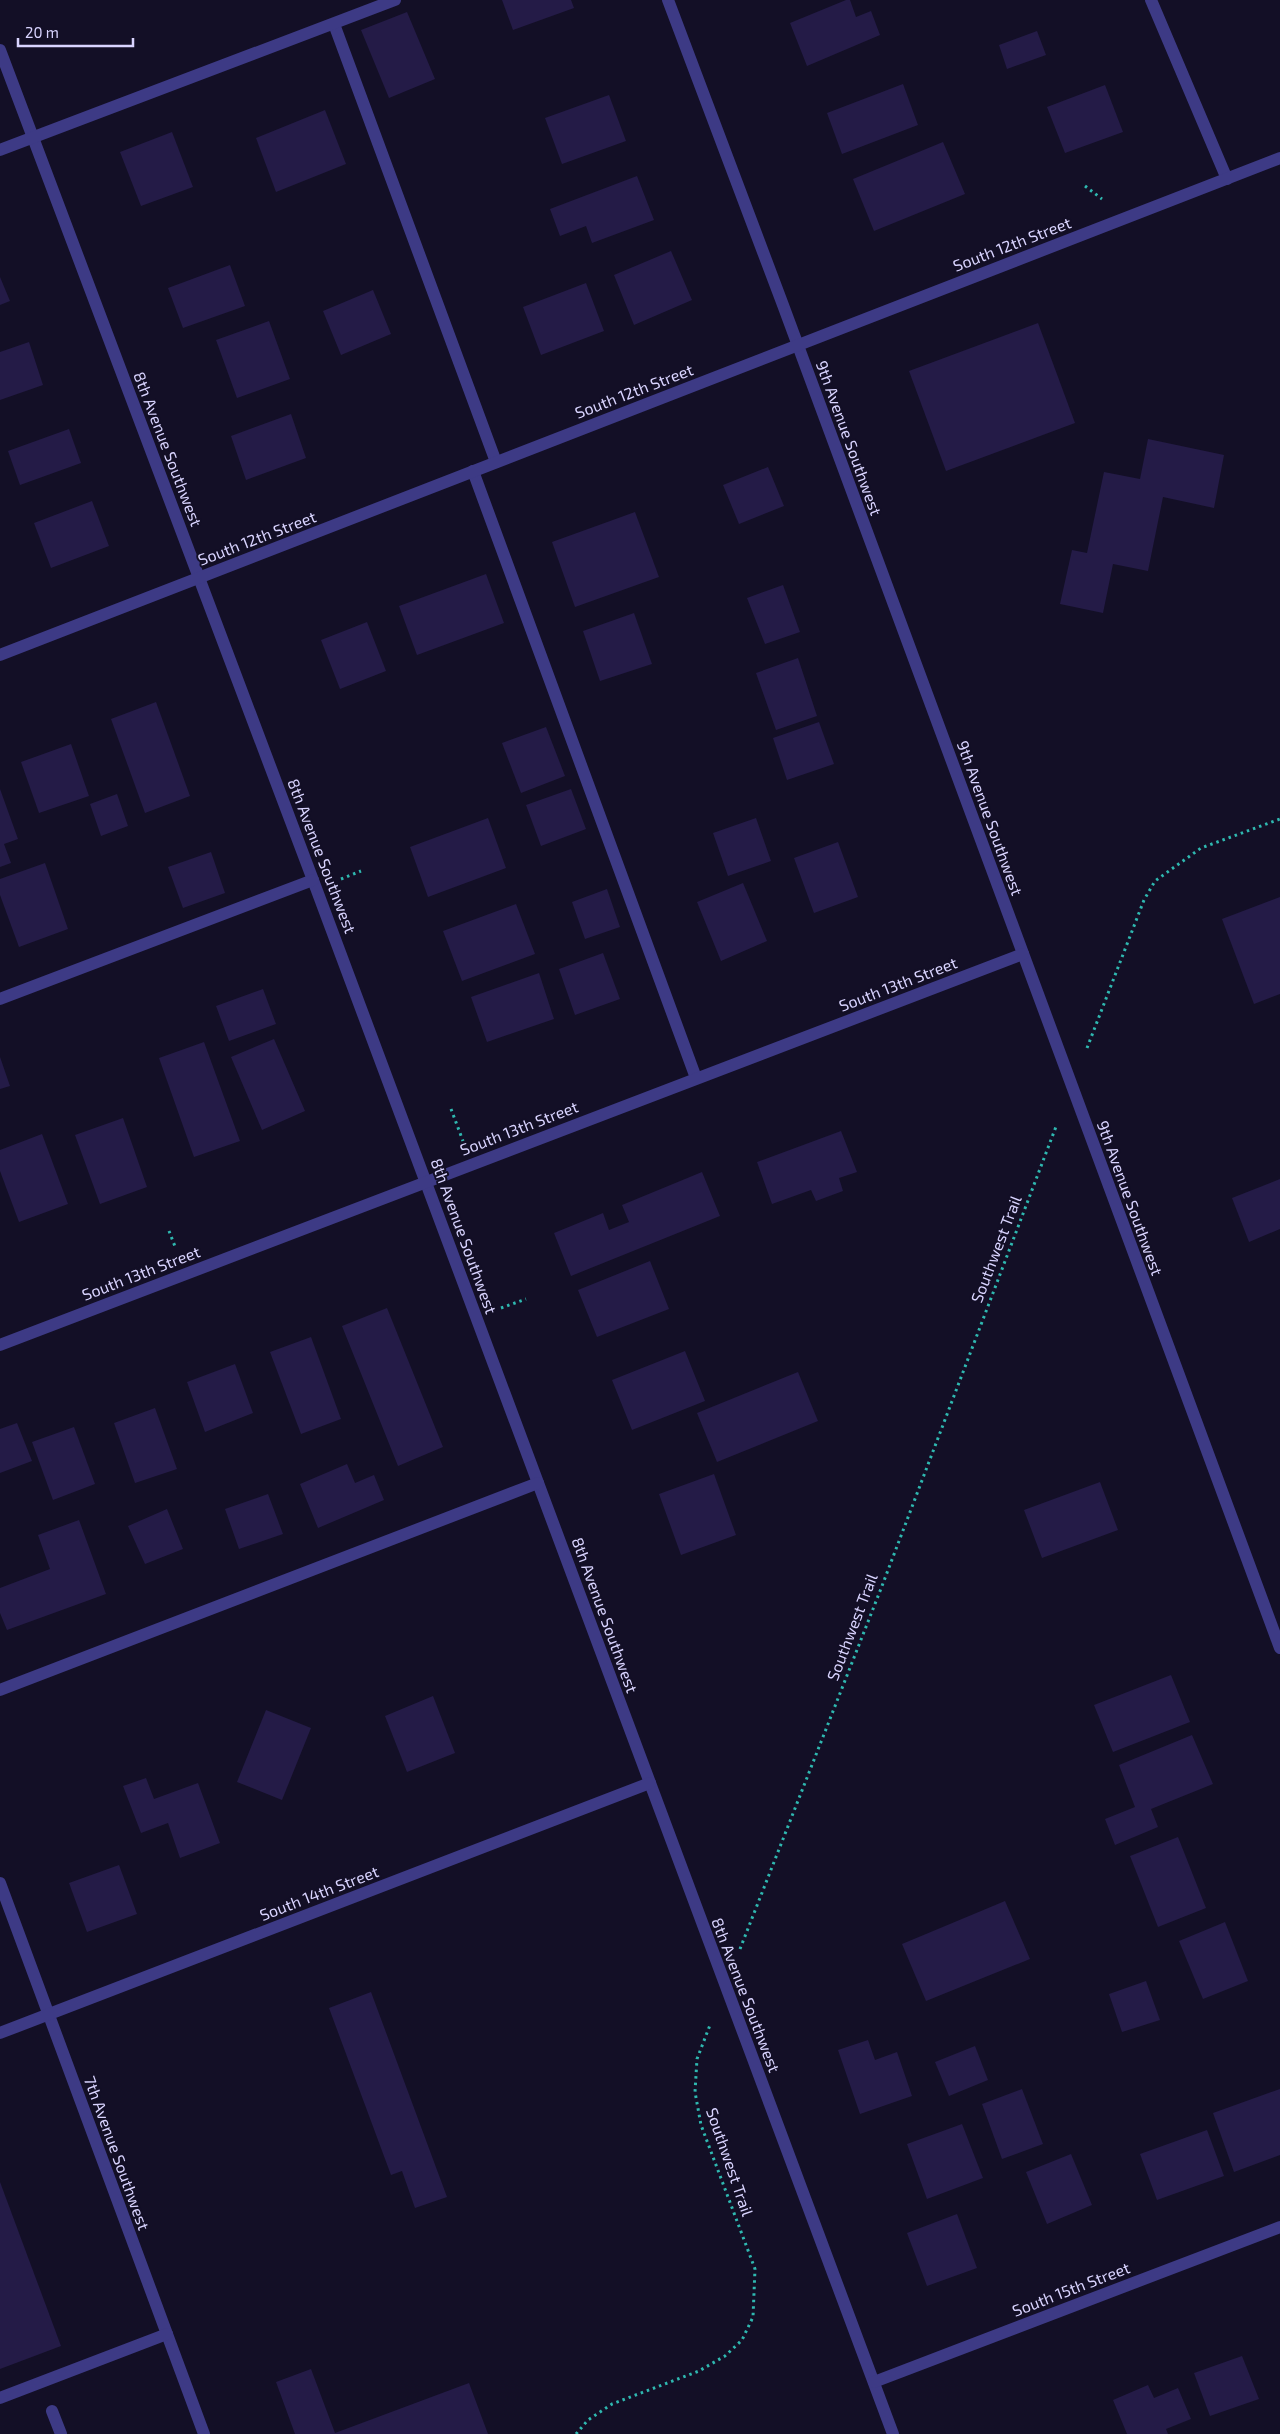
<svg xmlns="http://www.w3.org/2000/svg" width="1280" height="2434" font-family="'Exo 2',sans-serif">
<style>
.building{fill:#241b47}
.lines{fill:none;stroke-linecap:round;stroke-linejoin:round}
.path{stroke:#2fb8b0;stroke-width:3;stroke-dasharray:2.5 4;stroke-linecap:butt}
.minor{stroke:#3d3a85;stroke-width:12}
.labels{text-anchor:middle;stroke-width:4;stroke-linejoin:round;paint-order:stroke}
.street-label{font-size:16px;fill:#d9d4ff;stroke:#130f26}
</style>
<rect width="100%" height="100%" fill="#130f26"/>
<g class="building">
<path d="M502,0H571L574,8L513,30Z"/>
<path d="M846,0H850L856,17L871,11L880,35L807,66L790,23Z"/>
<path d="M407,12L435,79L389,98L361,30Z"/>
<path d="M1037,31L1046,55L1007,69L999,45Z"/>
<path d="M903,84L918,125L842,154L827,113Z"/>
<path d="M1105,85L1123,132L1065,153L1047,107Z"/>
<path d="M609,95L626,141L562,164L545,118Z"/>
<path d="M325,110L346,164L276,192L256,138Z"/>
<path d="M172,132L193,187L141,206L120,152Z"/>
<path d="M943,142L965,194L874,231L853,179Z"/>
<path d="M637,176L654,220L592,243L586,226L560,236L550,209Z"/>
<path d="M671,251L692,300L634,325L614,275Z"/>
<path d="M230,265L245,306L183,328L168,288Z"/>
<path d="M0,277L10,301L0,305Z"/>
<path d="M586,283L604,331L541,355L523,307Z"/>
<path d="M373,290L391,334L341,355L323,311Z"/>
<path d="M269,321L290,379L237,398L216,340Z"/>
<path d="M1038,323L1075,423L946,471L909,371Z"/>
<path d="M29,342L43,385L0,400V352Z"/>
<path d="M291,414L306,458L246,480L231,436Z"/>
<path d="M69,429L81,463L20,485L8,451Z"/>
<path d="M1148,439L1224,455L1214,508L1163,497L1148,571L1113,564L1103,613L1060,604L1072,550L1087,553L1104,472L1140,479Z"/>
<path d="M768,467L784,506L739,524L723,485Z"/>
<path d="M92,501L109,546L51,568L34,523Z"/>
<path d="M635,512L659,577L575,607L552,542Z"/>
<path d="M486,574L504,623L417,655L399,606Z"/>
<path d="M783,585L800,632L765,644L747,598Z"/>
<path d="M634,613L652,664L600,681L583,631Z"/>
<path d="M367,622L386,671L340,689L321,640Z"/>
<path d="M798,658L817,716L776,730L756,673Z"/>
<path d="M156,702L190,796L145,813L111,719Z"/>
<path d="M819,722L834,764L787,780L773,738Z"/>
<path d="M546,727L565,776L521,793L502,743Z"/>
<path d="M71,744L89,796L39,813L21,762Z"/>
<path d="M0,789L18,839L4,844L11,863L0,867Z"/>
<path d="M571,789L586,829L541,846L526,805Z"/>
<path d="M117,794L128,826L101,836L90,804Z"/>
<path d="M488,818L506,868L428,897L410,847Z"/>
<path d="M756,818L771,861L728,876L713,833Z"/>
<path d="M838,842L858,897L814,913L794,858Z"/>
<path d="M211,852L225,893L183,908L168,867Z"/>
<path d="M45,863L68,929L19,947L0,895V879Z"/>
<path d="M743,883L767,941L721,961L697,902Z"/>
<path d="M607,889L620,927L585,939L572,902Z"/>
<path d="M1280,897V994L1254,1004L1222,919Z"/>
<path d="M516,904L535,954L462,981L443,931Z"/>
<path d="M603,953L620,999L575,1015L559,969Z"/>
<path d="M539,973L554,1019L487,1042L471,997Z"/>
<path d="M263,989L276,1024L229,1041L216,1006Z"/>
<path d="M274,1039L305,1111L262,1130L231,1057Z"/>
<path d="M204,1042L240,1141L194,1157L159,1058Z"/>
<path d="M0,1057L10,1086L0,1089Z"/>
<path d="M123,1118L147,1187L100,1204L75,1135Z"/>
<path d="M841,1131L857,1172L839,1178L843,1191L816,1201L811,1190L772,1204L757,1162Z"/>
<path d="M42,1134L68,1204L19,1222L0,1171V1150Z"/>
<path d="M702,1172L720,1216L571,1276L554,1233L603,1213L609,1230L629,1222L622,1205Z"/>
<path d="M1280,1179V1229L1249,1242L1232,1198Z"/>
<path d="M650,1261L669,1309L597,1337L578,1290Z"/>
<path d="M387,1308L443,1447L398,1466L342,1326Z"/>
<path d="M311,1337L341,1419L301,1434L270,1352Z"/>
<path d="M685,1351L705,1401L632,1430L612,1380Z"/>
<path d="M235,1364L253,1413L205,1432L187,1382Z"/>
<path d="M798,1372L818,1421L717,1462L697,1413Z"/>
<path d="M155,1408L177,1469L135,1483L114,1423Z"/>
<path d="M17,1423L32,1461L0,1473V1429Z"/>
<path d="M74,1427L95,1484L53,1500L32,1442Z"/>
<path d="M347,1464L355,1483L374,1475L384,1500L318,1528L300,1484Z"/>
<path d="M714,1474L736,1535L681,1555L659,1494Z"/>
<path d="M1100,1482L1118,1530L1042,1558L1024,1510Z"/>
<path d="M268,1494L283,1534L239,1549L225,1509Z"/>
<path d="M167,1509L183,1549L145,1564L128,1526Z"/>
<path d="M79,1520L106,1594L7,1630L0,1613V1588L50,1569L38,1535Z"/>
<path d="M1171,1675L1190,1722L1113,1752L1094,1705Z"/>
<path d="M433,1696L455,1753L407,1772L385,1716Z"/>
<path d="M266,1710L311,1728L282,1800L237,1782Z"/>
<path d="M1192,1735L1213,1784L1151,1809L1158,1827L1115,1845L1105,1819L1135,1807L1119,1765Z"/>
<path d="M146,1778L154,1799L198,1783L220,1843L180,1858L168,1823L141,1833L123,1786Z"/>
<path d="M1178,1837L1206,1908L1158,1927L1130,1856Z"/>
<path d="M119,1865L137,1914L87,1932L69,1883Z"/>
<path d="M1005,1901L1030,1959L926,2001L902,1944Z"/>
<path d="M1225,1922L1248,1981L1203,1999L1179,1941Z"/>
<path d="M1146,1981L1160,2020L1122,2032L1109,1994Z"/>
<path d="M371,1992L447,2197L415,2208L402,2171L391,2175L329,2008Z"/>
<path d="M868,2040L875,2060L897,2052L912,2096L860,2114L838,2050Z"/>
<path d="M975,2046L988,2080L949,2096L935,2062Z"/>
<path d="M1022,2089L1043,2144L1002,2159L982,2104Z"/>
<path d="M1280,2089V2155L1234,2172L1213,2113Z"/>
<path d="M962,2124L983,2178L927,2199L907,2144Z"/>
<path d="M1207,2130L1224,2176L1157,2200L1140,2154Z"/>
<path d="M1071,2154L1092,2205L1047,2224L1026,2172Z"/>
<path d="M0,2182L61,2346L0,2369Z"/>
<path d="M957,2214L977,2268L927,2286L907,2233Z"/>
<path d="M1242,2356L1259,2399L1210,2416L1194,2373Z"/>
<path d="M311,2369L335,2433L469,2383L488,2434H295L276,2382Z"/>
<path d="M1148,2385L1154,2398L1178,2388L1191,2419L1166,2429L1168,2434H1127L1113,2400Z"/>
</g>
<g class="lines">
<g class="path">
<path d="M1085,186L1102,199"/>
<path d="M341,879L361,871"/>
<path d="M1087,1048L1144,900L1155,881L1201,848L1280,819"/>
<path d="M451,1109L463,1141"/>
<path d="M169,1231L176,1249"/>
<path d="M501,1308L526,1299"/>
<path d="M740,1949L882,1586L1057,1124"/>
<path d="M576,2434L588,2420L612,2404L699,2371L725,2356L742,2340L753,2317L755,2269L701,2125L695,2092L697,2059L710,2025"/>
</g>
<g class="minor">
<path d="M668,0L783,305L1280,1648"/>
<path d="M1151,0L1227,179"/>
<path d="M334,24L496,462"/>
<path d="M0,50L316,888L893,2434"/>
<path d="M0,150L395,0"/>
<path d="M473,471L696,1078"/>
<path d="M0,655L1280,158"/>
<path d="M0,999L313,880"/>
<path d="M0,1345L1023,954"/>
<path d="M0,1690L538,1483"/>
<path d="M0,1883L204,2434"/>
<path d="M0,2033L650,1783"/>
<path d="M874,2382L1280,2227"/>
<path d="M0,2398L167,2334"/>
<path d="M52,2411L61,2434"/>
</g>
</g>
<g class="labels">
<g class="street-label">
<text transform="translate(1012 244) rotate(-21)" y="6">South 12th Street</text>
<text transform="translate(634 391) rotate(-21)" y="6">South 12th Street</text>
<text transform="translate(849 438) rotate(70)" y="6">9th Avenue Southwest</text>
<text transform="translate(168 449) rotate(69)" y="6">8th Avenue Southwest</text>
<text transform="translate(257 538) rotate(-21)" y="6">South 12th Street</text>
<text transform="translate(990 818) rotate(70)" y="6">9th Avenue Southwest</text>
<text transform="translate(322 856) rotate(69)" y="6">8th Avenue Southwest</text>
<text transform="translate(898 984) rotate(-21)" y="6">South 13th Street</text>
<text transform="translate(519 1128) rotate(-21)" y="6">South 13th Street</text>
<text transform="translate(1130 1198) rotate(70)" y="6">9th Avenue Southwest</text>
<text transform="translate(464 1236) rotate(70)" y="6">8th Avenue Southwest</text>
<text transform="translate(996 1249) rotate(-69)" y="6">Southwest Trail</text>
<text transform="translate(141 1273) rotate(-21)" y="6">South 13th Street</text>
<text transform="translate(605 1615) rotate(70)" y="6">8th Avenue Southwest</text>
<text transform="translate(852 1627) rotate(-69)" y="6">Southwest Trail</text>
<text transform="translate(319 1893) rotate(-21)" y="6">South 14th Street</text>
<text transform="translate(746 1995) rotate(69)" y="6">8th Avenue Southwest</text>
<text transform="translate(117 2153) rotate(70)" y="6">7th Avenue Southwest</text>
<text transform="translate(730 2162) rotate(71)" y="6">Southwest Trail</text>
<text transform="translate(1071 2289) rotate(-21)" y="6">South 15th Street</text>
</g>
</g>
<path d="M18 38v8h115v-8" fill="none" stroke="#d9d4ff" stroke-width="2.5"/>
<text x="25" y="38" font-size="15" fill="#d9d4ff" stroke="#130f26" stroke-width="4" paint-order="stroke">20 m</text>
</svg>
